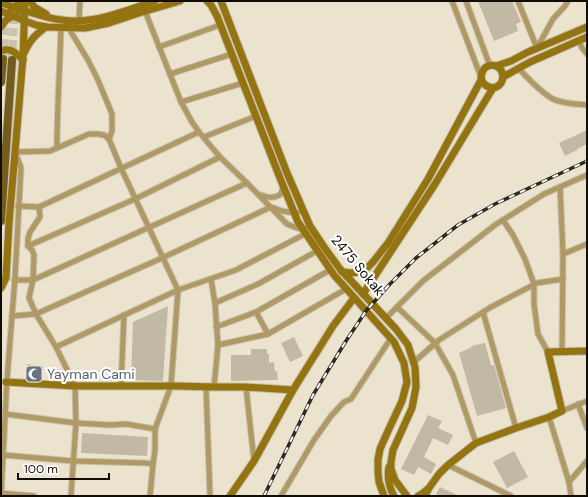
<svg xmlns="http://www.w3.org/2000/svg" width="588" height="497" font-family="'DM Sans',sans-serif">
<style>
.building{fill:#c2b9a5}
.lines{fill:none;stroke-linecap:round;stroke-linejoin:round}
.primary-tunnel{stroke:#cbc3b0;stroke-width:8;stroke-dasharray:8 4;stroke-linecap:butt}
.street-casing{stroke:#c9c1ae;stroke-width:7}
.secondary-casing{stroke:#c9c1ae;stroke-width:9}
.primary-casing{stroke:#c9c1ae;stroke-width:10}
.street{stroke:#af9965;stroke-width:5}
.secondary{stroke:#947311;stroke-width:7}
.primary{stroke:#745c1e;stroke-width:8}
.rail-casing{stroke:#2d2920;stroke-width:3.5}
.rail{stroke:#fff;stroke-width:2;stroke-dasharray:6;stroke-linecap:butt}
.labels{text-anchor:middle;stroke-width:4;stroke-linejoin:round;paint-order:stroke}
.street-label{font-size:14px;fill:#100d06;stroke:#fff}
.worship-label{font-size:14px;fill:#5b616d;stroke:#fff;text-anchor:start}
</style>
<rect width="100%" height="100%" fill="#ece3ce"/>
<g class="building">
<path d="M478,1H512L521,22L516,24L518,31L494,41Z"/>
<path d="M587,130V144L577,149V150L565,156L559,143Z"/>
<path d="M168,306L163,381L131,380L133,322Z"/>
<path d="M294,337L303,356L290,362L281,343Z"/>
<path d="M485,343L491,365H494L506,408L477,416L459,353L472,347L471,346Z"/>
<path d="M251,349H267V354H269V363L274,362L275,371H277L278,380L231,381V355H251Z"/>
<path d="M27,364L43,366L41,379L25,378Z"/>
<path d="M428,415L442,421L438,428L453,435L448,445L433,438L424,457L436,464L431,474L418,467L414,475L401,469Z"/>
<path d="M82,433L148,437L147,456L81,453Z"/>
<path d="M514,451L528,477L507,488L493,462Z"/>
<path d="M440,487L459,496H435Z"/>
</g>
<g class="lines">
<g class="primary-tunnel">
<path d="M3,59L8,1"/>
<path d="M12,60L15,1"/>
</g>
<g class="street-casing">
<g id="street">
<path d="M452,1L481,77"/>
<path d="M466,1L490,66"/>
<path d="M518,1L537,48"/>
<path d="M145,11L181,102L192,122L199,132L220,157L247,183L287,224L297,228L302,229L305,228"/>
<path d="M79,21L80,1"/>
<path d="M68,27L88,60L98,80L112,114V131L109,139"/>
<path d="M579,41L582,48L587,54"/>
<path d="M159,47L220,25"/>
<path d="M537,48L553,19L565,6L568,1"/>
<path d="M518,68C529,79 540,92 553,99C563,104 576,104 587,105"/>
<path d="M170,74L232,54"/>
<path d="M181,102L243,83"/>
<path d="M204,137L256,116"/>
<path d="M57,147C57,107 60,67 61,27"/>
<path d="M560,187L563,254L562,352"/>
<path d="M261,195C268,198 274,199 281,194L283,187"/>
<path d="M18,206L39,207L199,132"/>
<path d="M39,207L40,217L30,232L28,239V246L32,250L34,255L33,280L29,298L36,314L56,347L75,386L76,423L71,496"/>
<path d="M503,220L513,235L525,259L534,284V304L538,334L548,352"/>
<path d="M28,246L135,199L220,157"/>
<path d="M563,254L587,244"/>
<path d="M211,279L215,303L218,345L214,387"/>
<path d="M14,280H33L247,183"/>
<path d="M215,303L258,284L317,251"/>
<path d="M397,307L435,343L453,375L476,443"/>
<path d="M256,312L268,334"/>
<path d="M483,312L516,428"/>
<path d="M12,316L36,314L162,258L271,207L282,211L294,213L303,211"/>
<path d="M386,318L423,281L495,225L544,194L587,175"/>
<path d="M216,327L256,312L330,270"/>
<path d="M218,345L268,334L346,289"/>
<path d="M56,347L178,290L236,270L305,234"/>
<path d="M414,362L439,340L491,307L537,283L563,279"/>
<path d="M121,386L124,315"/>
<path d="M206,387L210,496"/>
<path d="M246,387L254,461"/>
<path d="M578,404L587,428"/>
<path d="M562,411L587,401"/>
<path d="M5,414L76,423L110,425L126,424L155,429"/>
<path d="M549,417L569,482L571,496"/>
<path d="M448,465L511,496"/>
<path d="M569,482L587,461"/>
<path d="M1,493L34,496"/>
<path d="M1,496L7,380L15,278L21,168L15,152L50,151L89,134H98L104,135L109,139L121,168L178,290L171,386L155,429V450L153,464L146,463L73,461L3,455"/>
<path d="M150,496L153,464"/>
<path d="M281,496L314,440L331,416L344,402L351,399L391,338"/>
</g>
</g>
<g class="secondary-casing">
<g id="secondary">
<path d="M30,1L34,7L46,14"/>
<path d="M207,1L211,5L217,16L280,178L298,222L334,275L394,342L404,363L407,382L402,401L388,431L380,449L378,460V472L379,482L384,496"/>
<path d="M221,1L287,173L310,226L324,247L340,269L396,329L408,345L415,367L416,387L412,408L393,450L391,462V469L395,480L407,496"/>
<path d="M1,3C25,10 50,21 75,21C101,21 131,9 155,1"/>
<path d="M11,9L16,6L20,1"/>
<path d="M1,11L8,14L25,21L36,25L46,27L85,28L109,23L139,13L180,1"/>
<path d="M1,27L6,20L17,14"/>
<path d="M1,51C11,47 16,53 23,60"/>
<path d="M24,53C30,40 35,35 46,27"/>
<path d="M496,66L511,61L528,52L587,27"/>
<path d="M503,77L530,62L587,37"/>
<path d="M342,272L351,273L360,272L367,268L373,262L388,243L428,179L481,80"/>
<path d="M1,288L6,278L9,223L23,57L25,1"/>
<path d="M363,294L435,184L493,88C510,84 503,61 488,66C485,67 483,70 482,73C479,81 485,87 493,88"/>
<path d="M6,382L75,386H175L214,387H246L293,390"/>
<path d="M389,467C387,478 389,487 394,496"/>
<path d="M230,496L254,461L293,390L333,326L354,298"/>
<path d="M418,496L423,493L428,489"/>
<path d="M425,496L429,488L439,474L448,465L476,443L516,428L549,417L562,411L548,352L587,351"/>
</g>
</g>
<g class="primary-casing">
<g id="primary">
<path d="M1,82L3,59"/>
<path d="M1,221L12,60"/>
</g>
</g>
<use href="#street" class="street"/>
<use href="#secondary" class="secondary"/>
<use href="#primary" class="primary"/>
<g class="rail-casing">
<path id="rail" d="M264,496L313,395L346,341L366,311L390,284L416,258L458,225L495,204L587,161"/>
</g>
<use href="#rail" class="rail"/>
</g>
<defs>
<g id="mosque-square" transform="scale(0.9)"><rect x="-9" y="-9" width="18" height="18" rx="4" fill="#6b7280" stroke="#fff"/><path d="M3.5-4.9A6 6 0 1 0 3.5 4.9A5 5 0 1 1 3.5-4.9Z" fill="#fff"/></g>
</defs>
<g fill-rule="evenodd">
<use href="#mosque-square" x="34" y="374"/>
</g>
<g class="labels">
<g class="street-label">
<text transform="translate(358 265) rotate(50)" y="5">2475 Sokak</text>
</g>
<g class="worship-label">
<text x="47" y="379">Yayman Cami</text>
</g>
</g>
<rect width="588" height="497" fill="none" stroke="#100d06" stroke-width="4"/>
<path d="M18 473v6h91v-6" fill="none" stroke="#100d06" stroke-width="2"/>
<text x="24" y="473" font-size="12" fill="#100d06" stroke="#ffffff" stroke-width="3" paint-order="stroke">100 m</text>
</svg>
